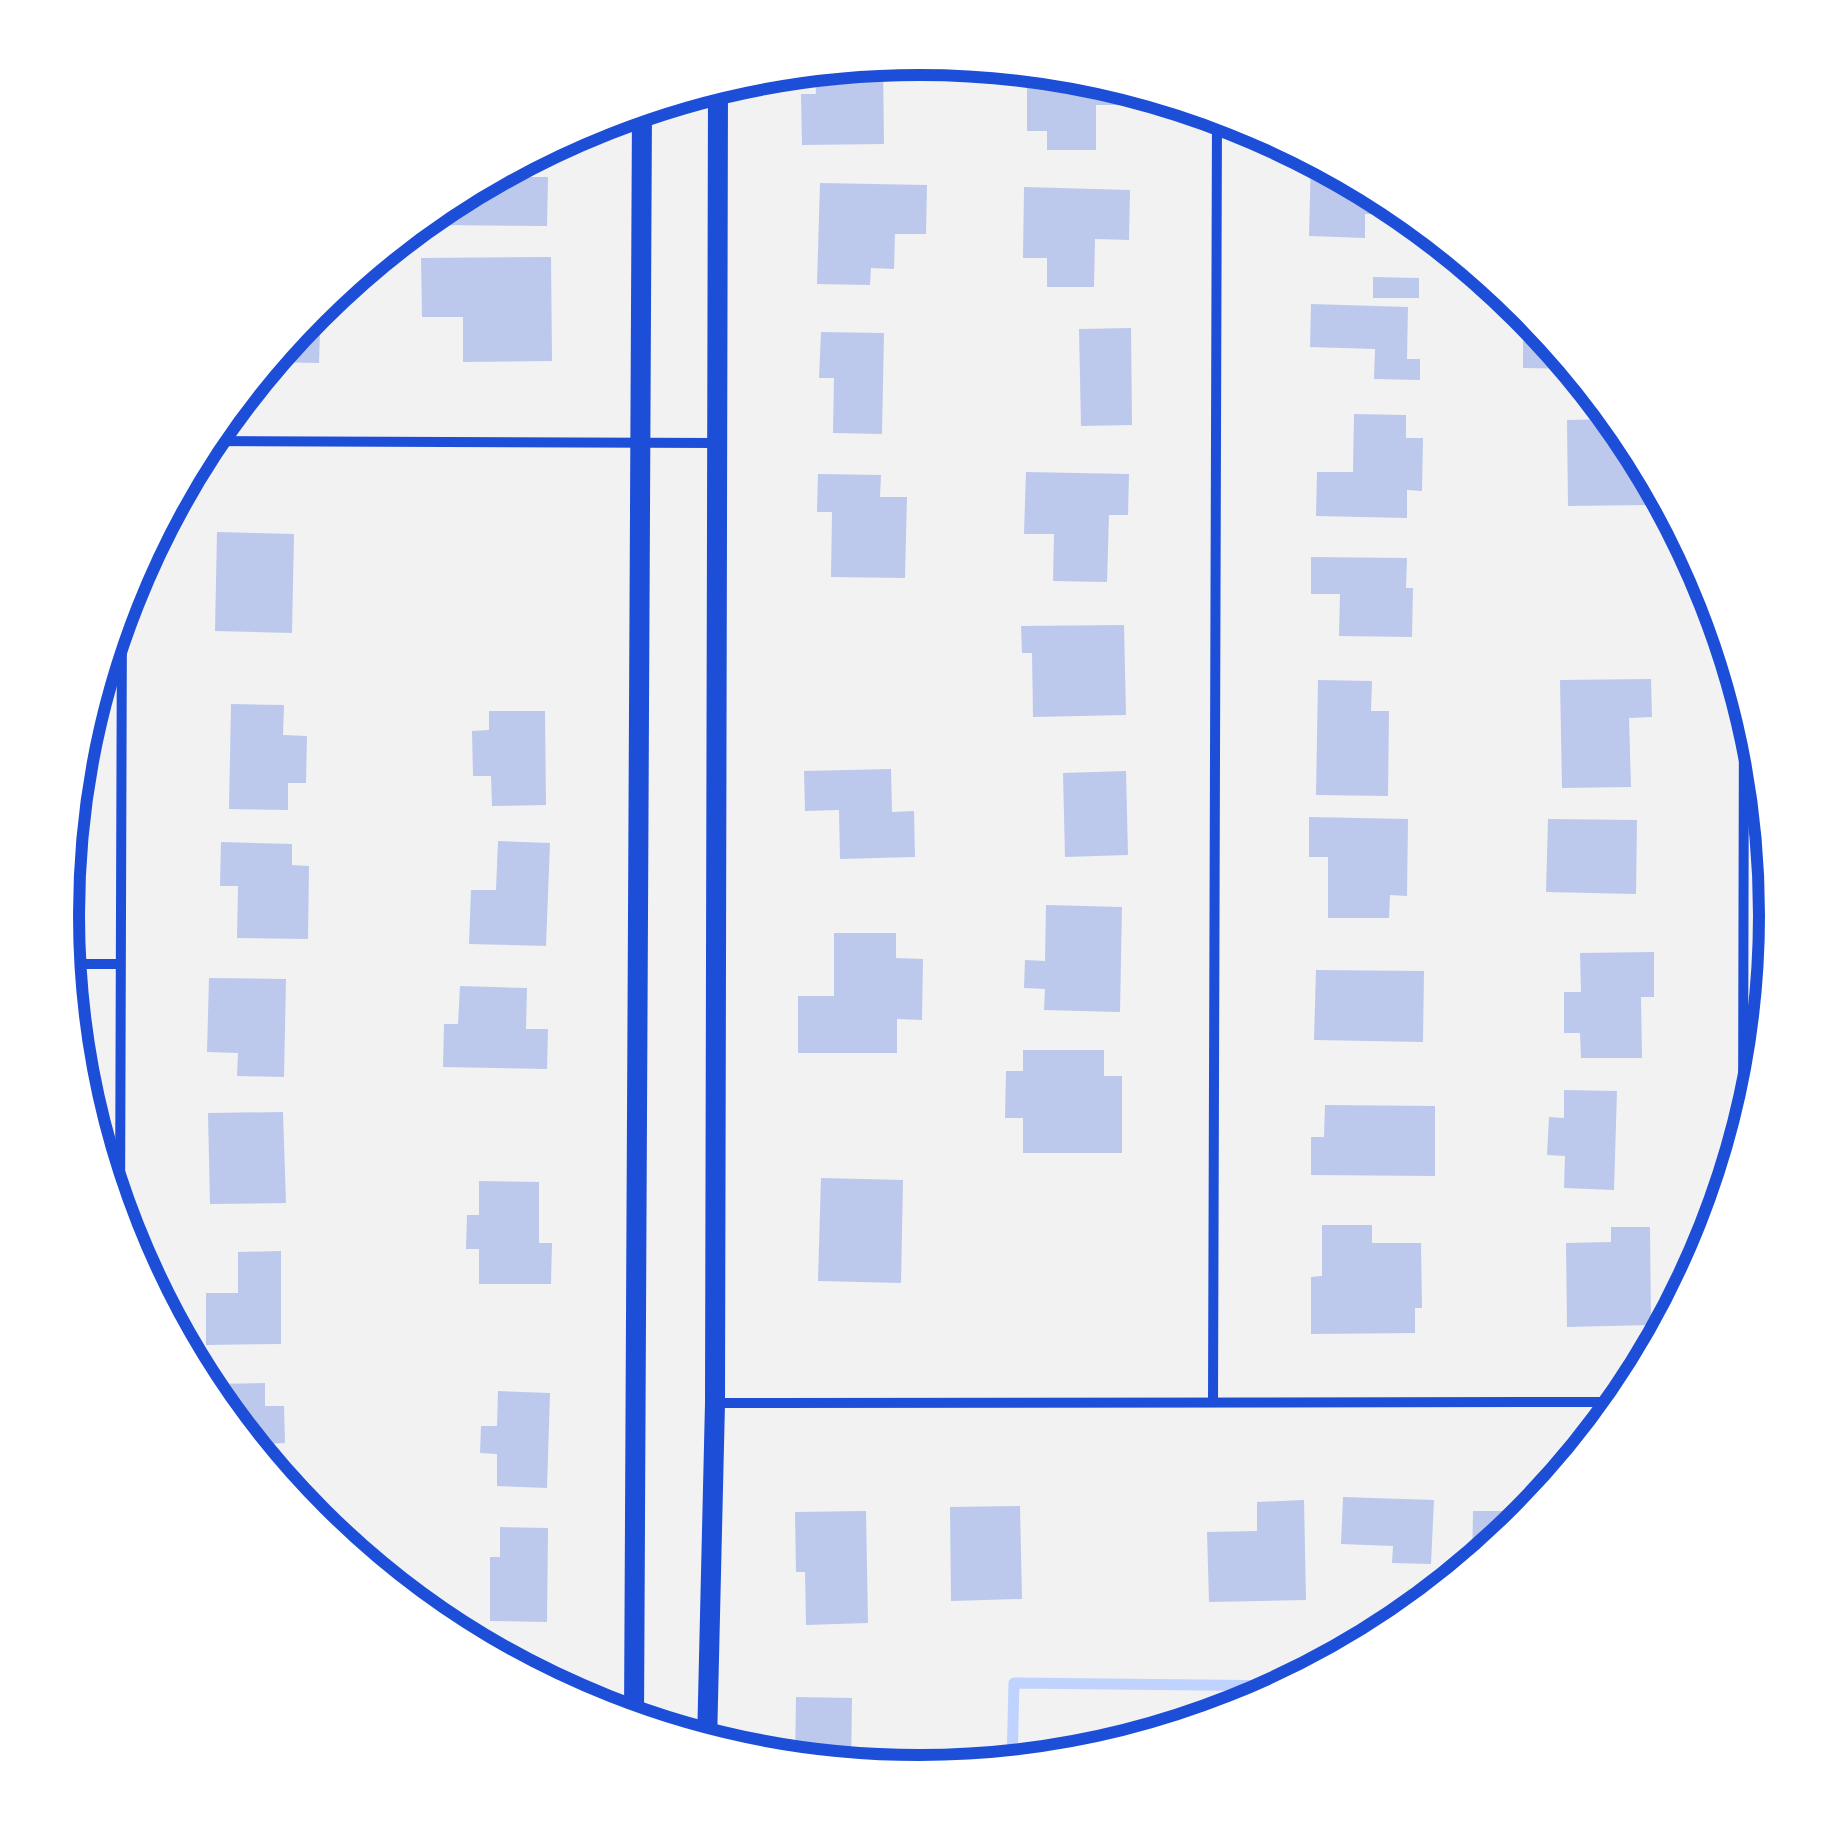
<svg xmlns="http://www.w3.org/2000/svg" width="1839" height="1831" font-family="'PT Sans',sans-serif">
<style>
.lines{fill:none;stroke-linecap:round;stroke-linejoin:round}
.stream{stroke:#bfd3fe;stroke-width:11}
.building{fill:#bdc9ec}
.minor{stroke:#1d4ed8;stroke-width:10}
.secondary{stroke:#1d4ed8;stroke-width:20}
.rim{fill:none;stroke:#1d4ed8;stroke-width:12}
</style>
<rect width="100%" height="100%" fill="#f2f2f2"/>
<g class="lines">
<path class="stream" d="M1012,1764L1014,1683L1289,1686"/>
</g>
<g class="building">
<path d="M883,61L884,144L802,145L801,94H816L815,68Z"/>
<path d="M1048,70L1087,74L1129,87V105H1096V150H1047V131H1027V75H1048Z"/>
<path d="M1311,157L1382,195L1381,214H1365V238L1309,236Z"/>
<path d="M526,158V177H548L547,226L440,225L443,202Z"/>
<path d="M820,183L927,185L926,234H895L894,269L871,268L870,285L817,284Z"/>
<path d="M1024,187L1130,190L1129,240L1095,239L1094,287H1047V258H1023Z"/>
<path d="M551,257L552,361L463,362V317H422L421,258Z"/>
<path d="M1373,277L1419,278V298H1373Z"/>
<path d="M321,302L319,363L269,362L313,308Z"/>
<path d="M1311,304L1408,307L1407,359H1420V380L1374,379L1375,349L1310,347Z"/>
<path d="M1523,307L1527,309L1575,369L1523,368Z"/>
<path d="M1131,328L1132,425L1081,426L1079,329Z"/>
<path d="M821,332L884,333L882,434L833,433L834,378H819Z"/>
<path d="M1354,414L1406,415V438H1423L1422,491L1407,490V518L1316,516L1317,472H1353Z"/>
<path d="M1617,419L1649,468V505L1568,506L1567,420Z"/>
<path d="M1026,472L1129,474L1128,515H1109L1107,582L1053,581L1054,534H1024Z"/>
<path d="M818,474L881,475L880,497H907L905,578L831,577L832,512H817Z"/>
<path d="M217,532L294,534L292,633L215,631Z"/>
<path d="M1311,557L1407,558L1406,588H1413L1412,637L1339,636L1340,594H1311Z"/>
<path d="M1124,625L1126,715L1033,717L1032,653H1022L1021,626Z"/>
<path d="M1651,679L1652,717L1629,718L1631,787L1562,788L1560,680Z"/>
<path d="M1318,680L1372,681L1371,711H1389L1388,796L1316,795Z"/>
<path d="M231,704L284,705L283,735L307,736L306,783H288V810L229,809Z"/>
<path d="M489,711H545L546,805L492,806L491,776H473L472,731L489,730Z"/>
<path d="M891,769L892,812L914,811L915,857L840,859L839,810L805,811L804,771Z"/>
<path d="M1126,771L1128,855L1065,857L1063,773Z"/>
<path d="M1309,817L1408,819L1407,896L1390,895L1389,918H1328V857H1309Z"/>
<path d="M1548,819L1637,820L1636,894L1546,892Z"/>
<path d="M498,841L550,843L546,946L469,944L471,890H496Z"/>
<path d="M221,842L292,844V865L309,866L308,939L237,938L238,886H220Z"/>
<path d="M1046,905L1122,907L1120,1012L1044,1010L1045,989L1024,988L1025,960L1045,961Z"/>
<path d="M834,933H896V958L923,959L922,1020L897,1019V1053H798V996H834Z"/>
<path d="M1654,952V997H1641L1642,1058H1581L1580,1033H1564V992H1581L1580,953Z"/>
<path d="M1316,970L1424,971L1423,1042L1314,1040Z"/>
<path d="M209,978L286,979L284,1077L237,1076L238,1053L207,1052Z"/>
<path d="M460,986L527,988L526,1029H548L547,1069L443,1067L444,1024H458Z"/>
<path d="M1023,1050H1104V1076H1122V1153H1023V1118H1005L1006,1071H1023Z"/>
<path d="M1564,1090L1617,1091L1614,1190L1564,1188L1565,1156L1547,1155L1549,1117L1564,1118Z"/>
<path d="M1325,1105L1435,1106V1176L1311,1175V1137H1324Z"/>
<path d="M283,1112L286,1203L210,1204L208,1113Z"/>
<path d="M821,1178L903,1180L901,1283L818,1281Z"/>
<path d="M479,1181L539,1182V1243H552L551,1284H479V1249H466L467,1215H479Z"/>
<path d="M1322,1225H1372V1243H1421L1422,1308H1415V1333L1311,1334V1277L1322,1276Z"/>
<path d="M1611,1227H1650L1651,1325L1567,1327L1566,1243L1611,1242Z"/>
<path d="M281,1251V1344L206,1345V1293H238V1252Z"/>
<path d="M265,1383V1406H284L285,1443L266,1444V1465L213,1400V1384Z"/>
<path d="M498,1391L550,1393L547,1488L497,1486V1454L480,1453L481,1426H497Z"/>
<path d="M1343,1497L1434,1500L1431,1564L1392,1563L1393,1546L1341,1544Z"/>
<path d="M1304,1500L1306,1600L1209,1602L1207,1532L1257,1531V1502Z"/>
<path d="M1020,1506L1022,1599L951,1601L950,1507Z"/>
<path d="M866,1511L868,1623L806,1625L805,1572H796L795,1512Z"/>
<path d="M1473,1511H1535L1472,1566Z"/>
<path d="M500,1527L548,1528L547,1622L490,1621V1557H500Z"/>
<path d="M509,1664H546V1684L514,1667Z"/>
<path d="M796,1697L852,1698L851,1767L795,1761Z"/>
</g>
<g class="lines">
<g class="minor">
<path d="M205,441L716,443"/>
<path d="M66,964H120"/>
<path d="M1743,1143L1744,691"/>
<path d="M120,1220L122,605"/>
<path d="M1213,1402L1217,114"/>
<path d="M716,1403L1625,1402"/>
</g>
<g class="secondary">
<path d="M634,1721L642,107"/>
<path d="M707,1743L715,1403L718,84"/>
</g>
</g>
<path d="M0 0H1839V1831H0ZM79 915a840 840 0 1 1 1680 0a840 840 0 1 1-1680 0Z" fill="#fff" fill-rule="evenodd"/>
<path class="rim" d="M79 915a840 840 0 1 1 1680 0a840 840 0 1 1-1680 0Z"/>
</svg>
